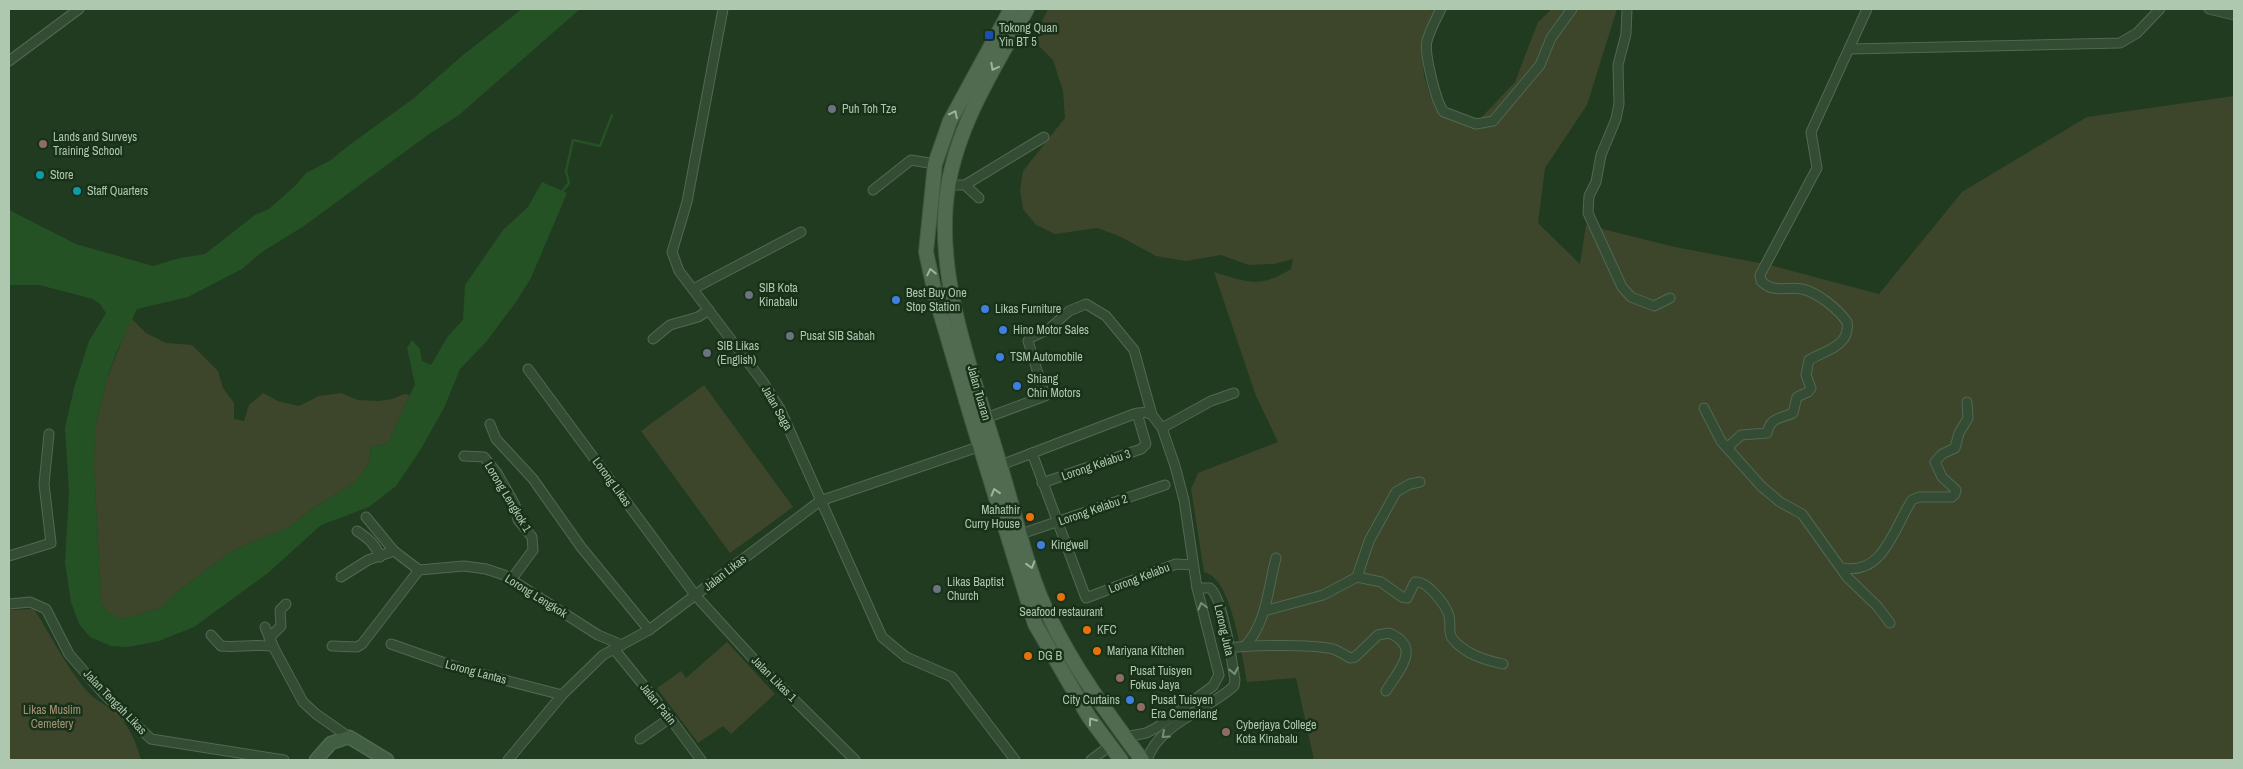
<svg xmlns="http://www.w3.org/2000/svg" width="2243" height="769" font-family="'Archivo Narrow',sans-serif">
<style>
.green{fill:#3d462b}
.water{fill:#255225}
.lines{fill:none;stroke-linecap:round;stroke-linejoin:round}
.stream{stroke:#255225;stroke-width:2.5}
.street-casing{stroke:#516952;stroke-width:11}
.secondary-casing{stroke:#516952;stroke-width:15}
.primary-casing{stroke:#405740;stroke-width:16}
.street{stroke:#344b34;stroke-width:9}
.secondary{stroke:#415e42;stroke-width:12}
.primary{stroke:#516b51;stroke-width:14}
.oneway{stroke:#9bb59c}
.oneway2{stroke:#778f78}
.transit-dot{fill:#1a4fb4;stroke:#193019;stroke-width:2}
.worship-dot{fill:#6b7280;stroke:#193019;stroke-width:2}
.education-dot{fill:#8d6e63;stroke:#193019;stroke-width:2}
.culture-dot{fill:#0f9aa8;stroke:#193019;stroke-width:2}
.shop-dot{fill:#3f7fe0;stroke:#193019;stroke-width:2}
.food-dot{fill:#e8710a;stroke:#193019;stroke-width:2}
.labels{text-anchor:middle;stroke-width:5;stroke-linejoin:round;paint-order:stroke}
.poi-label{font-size:12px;fill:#aec7af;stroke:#193019;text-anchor:start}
.street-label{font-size:12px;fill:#aec7af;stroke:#193019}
.park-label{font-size:12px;fill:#a49274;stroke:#193019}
</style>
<rect width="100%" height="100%" fill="#203b20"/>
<g class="green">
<path d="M1048,9H1436L1421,45L1424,76L1432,101L1478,121L1515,82L1538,22L1552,9H1617L1587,105L1545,168L1538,223L1580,264L1586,225L1675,247L1770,265L1879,294L1962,192L2087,117L2234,96V760H1314L1296,678L1247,682C1243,659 1232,592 1214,578C1212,575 1207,573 1204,572L1191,489L1198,473L1278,442L1256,396L1214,272C1248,282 1258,289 1291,269L1293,259L1274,264L1249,265L1221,255L1186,261L1156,256L1119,236L1097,228L1055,234L1036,225L1023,209L1020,190L1023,171L1065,118L1063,91L1053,60L1033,40Z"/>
<path d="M131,318L146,333L166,343L192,345L218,371L223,388L234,403V419L244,421L249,405L263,393L278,401L299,406L319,396L341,393L358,400L379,401L392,399L404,394L410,395L388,443L371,447L369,463L355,483L313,508L289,527L230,552L176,593L161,608L121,619L106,612L101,602L94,466L95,428L107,379Z"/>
<path d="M704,385L793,507L730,553L641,431Z"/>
<path d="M34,609C52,637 65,665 86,690C94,700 107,705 116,713C129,725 137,744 141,760H9V610Z"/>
<path d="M727,642L775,694L731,734L723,726L698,743L657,688L681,671L686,678Z"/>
</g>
<path class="water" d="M522,9H580L459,115L429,134L304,226L262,252L242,269L188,297L137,309L117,351L107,379L95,428L94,466L101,602L106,612L121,619L161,608L176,593L230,552L289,527L313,508L355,483L369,463L371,447L388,443L415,384L407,348L412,340L420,349L422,361L431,365L448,336L463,320L465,285L503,230L528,207L542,182L567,193L531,278L516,302L486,342L460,369L444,408L421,449L396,486L369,507L321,525L268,573L194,627L159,641L128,647L111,646L90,637L79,624L71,602L65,563L69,492L65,428L74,388L89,341L106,313L100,304L93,299L39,285H9V210L76,244L153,266L180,258L205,254L255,215L269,209L296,185L306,173L331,160L348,146L414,98L463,55Z"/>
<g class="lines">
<path class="stream" d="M561,193L569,183L566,171L573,140L600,146L612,115"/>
<g class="street-casing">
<g id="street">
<path d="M723,9L687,202L672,252L679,271L763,382L780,409L882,637L906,657L952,677L1015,760"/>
<path d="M1441,9C1436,19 1430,30 1427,41C1424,53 1436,103 1444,112L1476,124L1493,121L1540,65L1551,38L1572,9"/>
<path d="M1627,9L1626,34L1618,65L1619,104L1616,119L1601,155L1596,182L1589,196L1588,213L1622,287L1631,297L1654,306L1670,298"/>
<path d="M2209,9L2234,15"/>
<path d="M1850,49L2120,43L2137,33L2160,9"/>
<path d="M9,61L79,9"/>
<path d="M948,185H965L979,198"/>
<path d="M965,185L1044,137"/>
<path d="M873,190L911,160L935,164"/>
<path d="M693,289L801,232"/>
<path d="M653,339L670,325L698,317L709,310"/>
<path d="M528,369L696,596L759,665L855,760"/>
<path d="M1704,408L1721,441L1761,486L1780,502L1802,514L1847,577L1877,606L1890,623"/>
<path d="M986,418L1045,396L1028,341L1030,338L1049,329L1069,311L1086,304L1106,316L1134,350L1152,415"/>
<path d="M490,424L496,439L533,479L581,547L649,630"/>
<path d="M1162,428L1211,401L1234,393"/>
<path d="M1728,447L1741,435L1767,433C1771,416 1781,419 1793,413L1797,397L1808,392L1811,388L1806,375L1809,360C1824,351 1851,346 1847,322C1838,309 1817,292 1802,289C1786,286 1774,294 1761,281L1760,275L1817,168L1811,132L1867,9"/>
<path d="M1032,453L1086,598L1176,564L1193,565"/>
<path d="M464,456L484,457L497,473L515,505L518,520L532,537L533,550L511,580"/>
<path d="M1001,465L1134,414L1146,412L1152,415L1162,428L1175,466L1184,500L1197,588L1219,675L1213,686L1156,728L1146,733L1125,737"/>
<path d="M1042,483L1141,449L1146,444L1137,413"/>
<path d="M366,517L394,551L419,570"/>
<path d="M357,531C368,538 376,545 380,557"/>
<path d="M1021,534L1165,485"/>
<path d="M9,556L51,543L44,484L49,434"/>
<path d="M1842,568C1884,576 1894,527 1912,500L1919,497H1952L1955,494L1956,490L1942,477L1935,462L1942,454L1955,448L1959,433L1968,418L1967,402"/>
<path d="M341,577L368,560L394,551"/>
<path d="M1357,577L1381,582L1402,597L1407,598L1415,582C1427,580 1446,605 1449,616C1451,623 1448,632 1452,638C1464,654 1485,660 1503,664"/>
<path d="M9,604L30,602L46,609L69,654L102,692L151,739L284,760"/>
<path d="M1264,611L1323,595L1357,577L1369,541L1396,492L1410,484L1420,482"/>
<path d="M265,627L274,648L303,702L316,714L349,737"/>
<path d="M211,635L221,646C235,648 263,643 273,647"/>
<path d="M269,638L281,626L280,610L286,604"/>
<path d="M391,644L462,669L562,695"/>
<path d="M332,646L357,647L362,644L419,570L464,566L486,569L504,575L598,635L622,645"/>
<path d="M1245,646C1267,623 1268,587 1276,558"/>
<path d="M1229,648C1252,645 1311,644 1333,649C1339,651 1345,655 1350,658L1355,657L1378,635L1389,633C1423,647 1398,671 1386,691"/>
<path d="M614,649L670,718L701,760"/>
<path d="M640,739L670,718"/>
<path d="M508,760L562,695L603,655L649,630L820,501L981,446"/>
<path d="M1091,760L1111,745"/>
<path d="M1147,760C1159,723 1207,711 1234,686L1235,680C1232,662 1223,598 1210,588H1197"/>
</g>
</g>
<g class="secondary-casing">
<path id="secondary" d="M316,760L331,743L349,737L387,760"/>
</g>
<g class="primary-casing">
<g id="primary">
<path d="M1011,9L950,121L935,164L926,252L936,298L972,420L1035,624L1089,717L1121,760"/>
<path d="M1027,9C996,65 958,123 948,187C933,278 975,379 1000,465C1015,513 1027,572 1049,616C1074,668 1108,714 1142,760"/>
</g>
</g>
<use href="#street" class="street"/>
<use href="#secondary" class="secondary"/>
<use href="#primary" class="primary"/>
</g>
<defs><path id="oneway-chevron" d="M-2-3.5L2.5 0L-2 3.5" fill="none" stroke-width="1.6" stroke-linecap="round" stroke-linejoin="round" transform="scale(1.25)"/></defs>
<g class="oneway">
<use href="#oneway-chevron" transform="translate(994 67) rotate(118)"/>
<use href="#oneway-chevron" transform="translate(954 114) rotate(-64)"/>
<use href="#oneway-chevron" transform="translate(931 272) rotate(-102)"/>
<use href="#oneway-chevron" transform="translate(995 492) rotate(-107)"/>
<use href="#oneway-chevron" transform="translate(1031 565) rotate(73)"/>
<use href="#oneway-chevron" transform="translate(1092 721) rotate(-126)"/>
</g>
<g class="oneway2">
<use href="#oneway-chevron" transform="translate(1202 606) rotate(-105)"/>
<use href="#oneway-chevron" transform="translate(1234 671) rotate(78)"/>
<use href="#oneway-chevron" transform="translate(1165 735) rotate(138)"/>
</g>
<rect class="transit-dot" x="984" y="30" width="10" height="10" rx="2.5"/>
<g class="worship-dot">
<circle cx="832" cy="109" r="5"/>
<circle cx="749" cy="295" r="5"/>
<circle cx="790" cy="336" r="5"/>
<circle cx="707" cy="353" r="5"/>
<circle cx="937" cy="589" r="5"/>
</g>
<g class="education-dot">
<circle cx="43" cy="144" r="5"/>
<circle cx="1120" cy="678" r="5"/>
<circle cx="1141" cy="707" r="5"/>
<circle cx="1226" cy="732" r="5"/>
</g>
<g class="culture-dot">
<circle cx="40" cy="175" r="5"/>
<circle cx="77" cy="191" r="5"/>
</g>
<g class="shop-dot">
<circle cx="896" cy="300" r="5"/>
<circle cx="985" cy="309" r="5"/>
<circle cx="1003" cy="330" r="5"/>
<circle cx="1000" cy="357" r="5"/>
<circle cx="1017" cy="386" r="5"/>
<circle cx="1041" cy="545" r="5"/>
<circle cx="1130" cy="700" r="5"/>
</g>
<g class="food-dot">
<circle cx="1030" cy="517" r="5"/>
<circle cx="1061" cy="597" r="5"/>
<circle cx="1087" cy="630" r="5"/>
<circle cx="1097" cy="651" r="5"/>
<circle cx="1028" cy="656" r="5"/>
</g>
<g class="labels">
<g class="poi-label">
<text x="999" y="32">Tokong Quan<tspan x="999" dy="14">Yin BT 5</tspan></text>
<text x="842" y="113">Puh Toh Tze</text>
<text x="53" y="141">Lands and Surveys<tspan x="53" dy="14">Training School</tspan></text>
<text x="50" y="179">Store</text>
<text x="87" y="195">Staff Quarters</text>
<text x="759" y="292">SIB Kota<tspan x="759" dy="14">Kinabalu</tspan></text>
<text x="906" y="297">Best Buy One<tspan x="906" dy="14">Stop Station</tspan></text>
<text x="995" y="313">Likas Furniture</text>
<text x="1013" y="334">Hino Motor Sales</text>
<text x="800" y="340">Pusat SIB Sabah</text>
<text x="717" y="350">SIB Likas<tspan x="717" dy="14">(English)</tspan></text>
<text x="1010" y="361">TSM Automobile</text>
<text x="1027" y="383">Shiang<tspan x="1027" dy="14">Chin Motors</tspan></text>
<text x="1020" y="514" text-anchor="end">Mahathir<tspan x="1020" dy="14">Curry House</tspan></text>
<text x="1051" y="549">Kingwell</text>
<text x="947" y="586">Likas Baptist<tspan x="947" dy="14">Church</tspan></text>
<text x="1061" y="616" text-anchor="middle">Seafood restaurant</text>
<text x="1097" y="634">KFC</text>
<text x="1107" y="655">Mariyana Kitchen</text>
<text x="1038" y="660">DG B</text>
<text x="1130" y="675">Pusat Tuisyen<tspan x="1130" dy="14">Fokus Jaya</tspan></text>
<text x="1120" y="704" text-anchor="end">City Curtains</text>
<text x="1151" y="704">Pusat Tuisyen<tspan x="1151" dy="14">Era Cemerlang</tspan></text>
<text x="1236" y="729">Cyberjaya College<tspan x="1236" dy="14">Kota Kinabalu</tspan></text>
</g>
<g class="street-label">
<text transform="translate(979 393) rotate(74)" y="4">Jalan Tuaran</text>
<text transform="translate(777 408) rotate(60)" y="4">Jalan Saga</text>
<text transform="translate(1096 465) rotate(-19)" y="4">Lorong Kelabu 3</text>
<text transform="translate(612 482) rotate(54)" y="4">Lorong Likas</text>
<text transform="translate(508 497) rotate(59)" y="4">Lorong Lengkok 1</text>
<text transform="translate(1093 510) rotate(-19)" y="4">Lorong Kelabu 2</text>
<text transform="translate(725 573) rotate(-38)" y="4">Jalan Likas</text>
<text transform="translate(1139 578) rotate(-21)" y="4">Lorong Kelabu</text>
<text transform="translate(536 596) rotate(32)" y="4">Lorong Lengkok</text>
<text transform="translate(1224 630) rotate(77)" y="4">Lorong Juta</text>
<text transform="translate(476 672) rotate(15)" y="4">Lorong Lantas</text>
<text transform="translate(774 679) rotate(45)" y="4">Jalan Likas 1</text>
<text transform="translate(115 702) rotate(46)" y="4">Jalan Tengah Likas</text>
<text transform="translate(658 704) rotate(51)" y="4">Jalan Patin</text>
</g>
<g class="park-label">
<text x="52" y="714">Likas Muslim<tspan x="52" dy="14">Cemetery</tspan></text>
</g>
</g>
<rect width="2243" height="769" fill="none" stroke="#aec7af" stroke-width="20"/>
</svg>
